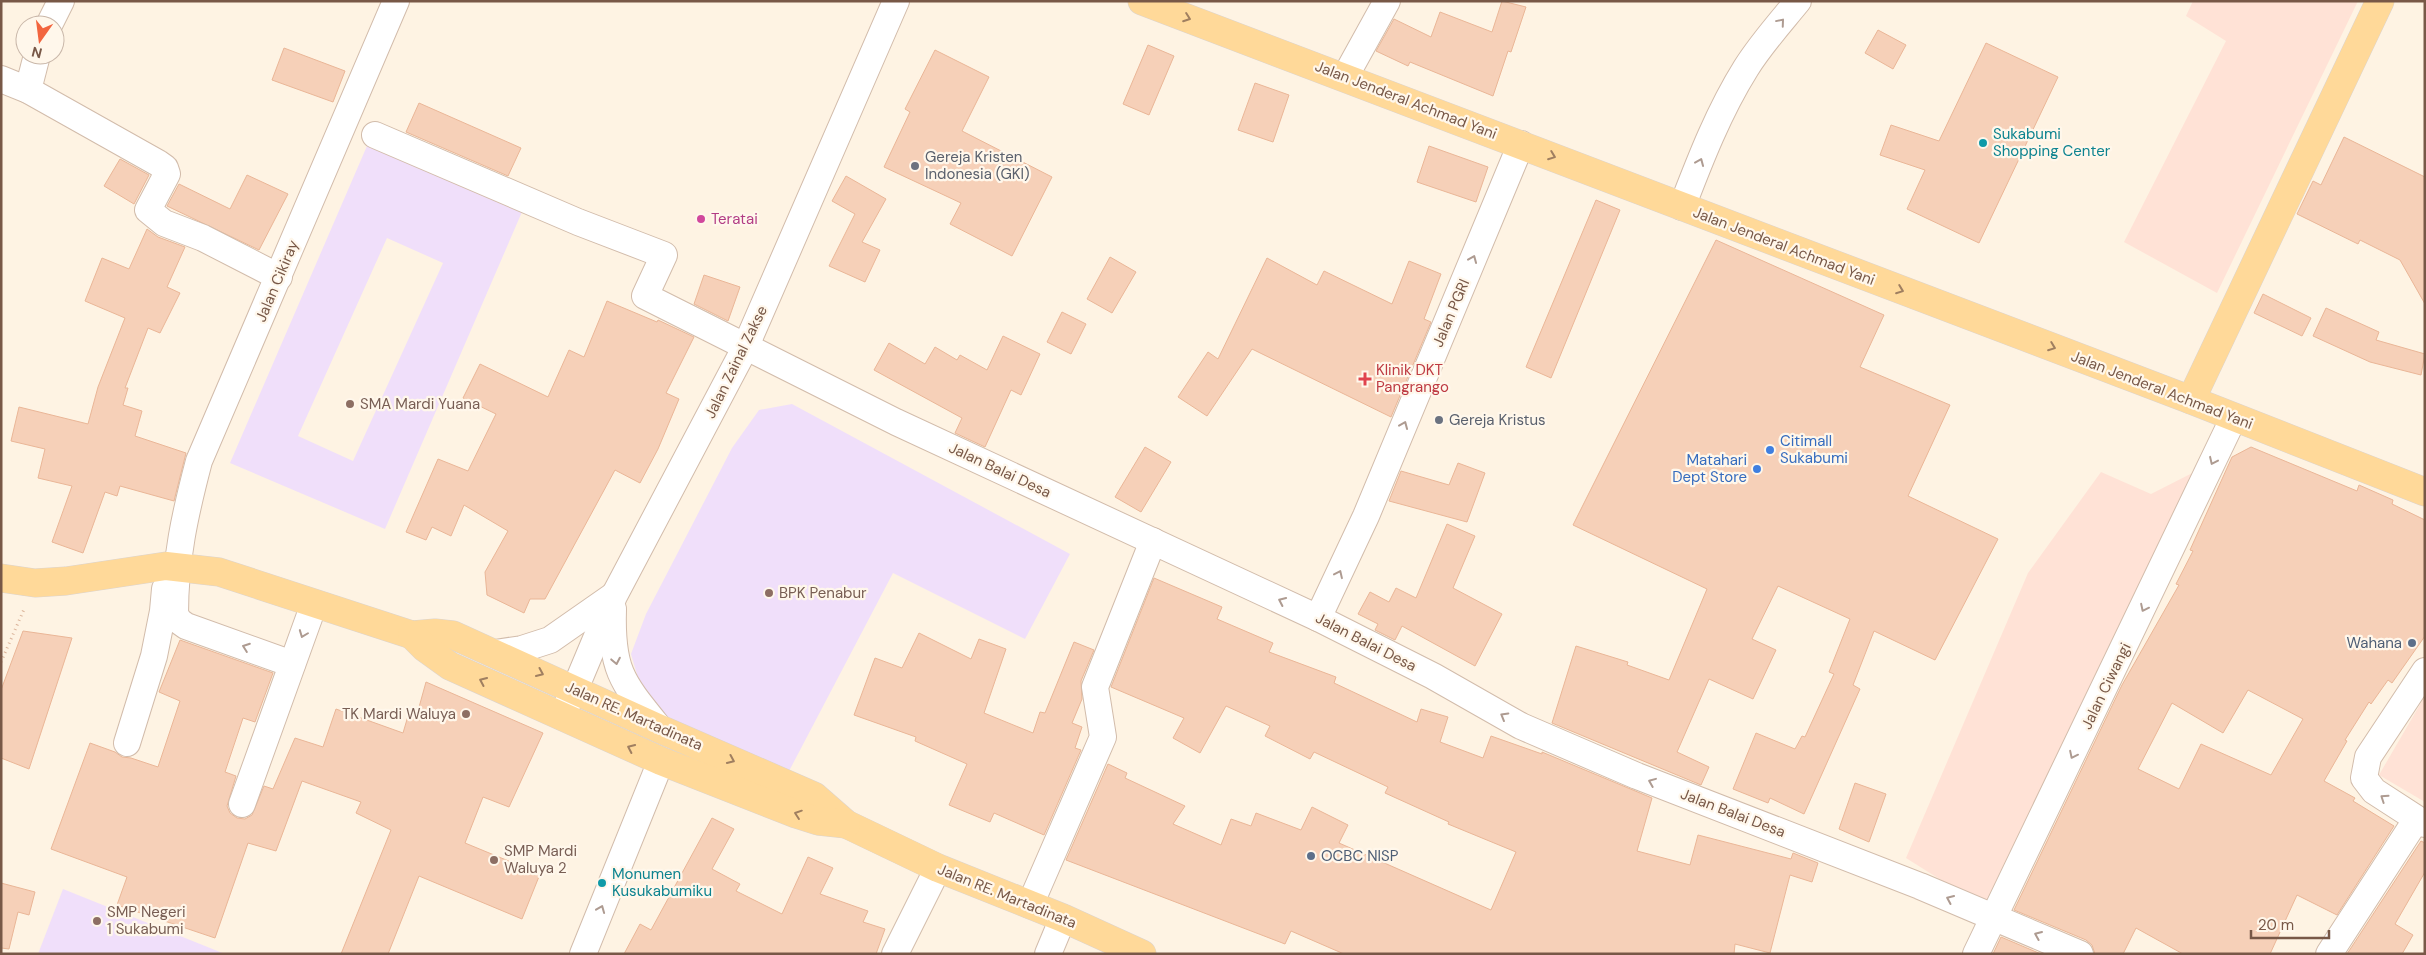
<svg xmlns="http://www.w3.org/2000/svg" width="2426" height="955" font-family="'DM Sans',sans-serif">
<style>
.commercial{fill:#ffe2d6}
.education{fill:#f0dffa;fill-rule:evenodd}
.building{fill:#f6d0b8;stroke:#eab697;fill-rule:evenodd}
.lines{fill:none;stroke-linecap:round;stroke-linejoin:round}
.minor-casing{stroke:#d2bcab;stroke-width:28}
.major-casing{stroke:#dcd4cf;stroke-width:29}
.path{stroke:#dbb49b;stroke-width:3;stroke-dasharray:1 4;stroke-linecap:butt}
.minor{stroke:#fff;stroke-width:26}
.major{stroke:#ffd999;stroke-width:28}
.oneway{stroke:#a07f60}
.oneway2{stroke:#ae9b91}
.culture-dot{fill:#0f9aa8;stroke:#fff7eb;stroke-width:2}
.worship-dot{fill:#6b7280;stroke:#fff7eb;stroke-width:2}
.hotel-dot{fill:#d1479c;stroke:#fff7eb;stroke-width:2}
.health-dot{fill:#e0444e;stroke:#fff7eb;stroke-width:2}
.education-dot{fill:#8d6e63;stroke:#fff7eb;stroke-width:2}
.shop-dot{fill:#3f7fe0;stroke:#fff7eb;stroke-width:2}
.service-dot{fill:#5c6f8a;stroke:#fff7eb;stroke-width:2}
.labels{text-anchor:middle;stroke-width:4.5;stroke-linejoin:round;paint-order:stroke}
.street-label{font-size:15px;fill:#785847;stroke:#fff7eb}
.culture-label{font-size:15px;fill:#0d838f;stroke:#fff7eb;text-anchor:start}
.worship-label{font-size:15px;fill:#5b616d;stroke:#fff7eb;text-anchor:start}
.hotel-label{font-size:15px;fill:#b23c85;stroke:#fff7eb;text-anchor:start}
.health-label{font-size:15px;fill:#be3a42;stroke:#fff7eb;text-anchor:start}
.education-label{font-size:15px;fill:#785e54;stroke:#fff7eb;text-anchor:start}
.shop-label{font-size:15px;fill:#366cbe;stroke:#fff7eb;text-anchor:start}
.service-label{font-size:15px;fill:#4e5e75;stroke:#fff7eb;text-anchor:end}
</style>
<rect width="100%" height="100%" fill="#fef3e3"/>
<g class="commercial">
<path d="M2193,1H2358L2217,293L2124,242L2226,41L2186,16Z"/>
<path d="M2216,461L1992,912L1906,858L2028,573L2101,472L2151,494Z"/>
<path d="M2425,696V802L2379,775Z"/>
</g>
<g class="education">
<path d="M370,139L525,205L385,529L230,463ZM387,238L443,263L353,461L298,436Z"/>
<path d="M792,404L1070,554L1025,639L893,573L788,773L662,714L638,678L631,654L646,614L732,448L759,410Z"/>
<path d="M63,889L225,954H38Z"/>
</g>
<g class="building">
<path d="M1502,1L1526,7L1511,52L1508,51L1493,96L1410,62L1408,66L1376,51L1394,19L1431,37L1440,12L1492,32Z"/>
<path d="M1878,30L1906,45L1893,69L1865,53Z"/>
<path d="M1986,43L2058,77L1979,243L1907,209L1925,170L1880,155L1891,125L1939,141Z"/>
<path d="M1148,45L1174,56L1149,115L1123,104Z"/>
<path d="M284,48L345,71L333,102L272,80Z"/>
<path d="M935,50L989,77L962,131L1052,177L1012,256L950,224L961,203L884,167L910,112L905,109Z"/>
<path d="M1255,83L1289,95L1273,142L1238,130Z"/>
<path d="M419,103L521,148L508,176L406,132Z"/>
<path d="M2344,137L2425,177V304L2400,260L2360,240L2358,244L2297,214L2313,181L2321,185Z"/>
<path d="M1429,146L1488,167L1476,202L1417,182Z"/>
<path d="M120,159L149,175L134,204L104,186Z"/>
<path d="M247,175L288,194L259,250L167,206L179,184L230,209Z"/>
<path d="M846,176L886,199L862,242L880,250L865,282L829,266L855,214L832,201Z"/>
<path d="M1596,200L1620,210L1551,378L1526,367Z"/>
<path d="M147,229L158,237L185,247L167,287L180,293L160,333L148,328L125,388H128L123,405L142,411L135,436L186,453L174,501L120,486L117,496L105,492L83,553L52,542L72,486L38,478L45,449L11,441L19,407L88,424L98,387L125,318L85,301L102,258L129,269Z"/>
<path d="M1716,240L1884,315L1860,367L1950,405L1908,496L1998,539L1935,660L1874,631L1853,685L1860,689L1804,814L1770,798L1768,803L1733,789L1756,733L1795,749L1802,736L1805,737L1834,674L1829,672L1850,619L1778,586L1752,639L1776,650L1753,699L1709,679L1677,752L1709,767L1701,785L1552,723L1576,646L1628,662L1627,665L1669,680L1707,589L1573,525Z"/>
<path d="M1110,257L1136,272L1112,313L1087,299Z"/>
<path d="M1267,258L1317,285L1324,271L1392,304L1409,261L1441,274L1424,319L1431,322L1391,417L1252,349L1207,416L1178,397L1208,352L1218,359Z"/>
<path d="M704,275L740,287L728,321L694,304Z"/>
<path d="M2263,294L2311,318L2302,336L2254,313Z"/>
<path d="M607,301L657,322L658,320L694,337L666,393L679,399L658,449L640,483L615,470L545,599H530L524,613L487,595L485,572L508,531L464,505L451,536L432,527L426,540L406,532L438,459L468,471L496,414L463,398L480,364L548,397L569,350L584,357Z"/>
<path d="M2326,308L2379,332L2376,340L2425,354L2421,375L2370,362L2313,336Z"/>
<path d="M1062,312L1086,324L1071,354L1047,342Z"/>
<path d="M1003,336L1040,354L1021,395L1011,390L985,447L955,433L962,418L874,370L889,343L925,364L935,347L957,360L960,355L987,370Z"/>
<path d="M1145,447L1171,462L1141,512L1115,497Z"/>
<path d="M2251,447L2357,491L2359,485L2393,500L2392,504L2425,520V636L2392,683L2388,680L2371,704L2369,702L2345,740L2347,741L2324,781L2355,798L2353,801L2394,826L2337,915L2297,895L2270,954H2183L2136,928L2123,954H2095L2092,945L2086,940L2014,910L2122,685L2179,585L2176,584L2193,551L2190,550L2232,457ZM2248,690L2303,719L2271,775L2201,744L2179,789L2138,769L2172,703L2223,733Z"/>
<path d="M1458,463L1485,473L1467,522L1389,501L1401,471L1449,485Z"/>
<path d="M1447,524L1475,536L1453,588L1502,614L1475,666L1402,626L1395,640L1375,630L1378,624L1358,614L1370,592L1389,602L1396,588L1416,598Z"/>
<path d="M1154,578L1222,607L1217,619L1273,643L1269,652L1336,677L1334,683L1417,722L1421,709L1448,717L1440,742L1483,758L1491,736L1542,754V752L1652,798L1637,851L1690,865L1698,835L1791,859L1793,853L1818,863L1812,882L1790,875L1770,953L1735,944L1734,954H1344L1291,931L1285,944L1066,860L1108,764L1127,773L1125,778L1185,806L1173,824L1221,845L1231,819L1251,826L1256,813L1301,830L1312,807L1348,825L1339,843L1491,910L1516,852L1448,824L1449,822L1385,793L1388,787L1314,752L1310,759L1265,736L1270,726L1226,706L1200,753L1173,738L1184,718L1111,687Z"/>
<path d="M23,631L72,638L29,769L1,758V690Z"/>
<path d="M919,633L971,659L979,639L1006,649L984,713L1033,733L1040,712L1045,713L1074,642L1094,650L1081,681L1082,699L1072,723L1082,727L1075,748L1081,750L1044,835L994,813L990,822L949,805L967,764L915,741L916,737L854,715L875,658L902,668Z"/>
<path d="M180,640L273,673L255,722L243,718L225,772L236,776L227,806L230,813L237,818L245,819L252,815L264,786L273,789L295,738L323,747L336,709L403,733L408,716L416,718L426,682L543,733L509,807L483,797L465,843L540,874L522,919L419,876L388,954H341L391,830L356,813L361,802L302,781L276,851L248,843L215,938L117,905L127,877L51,849L90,743L115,752L122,757L131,758L158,767L180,701L159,692Z"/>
<path d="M1855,783L1886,794L1869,842L1839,829Z"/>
<path d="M712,818L734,829L712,869L740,884L736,891L782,914L808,857L833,868L820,894L868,911L863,922L885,929L876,954H624L640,924L651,930Z"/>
<path d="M2421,841L2425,843V872L2395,924L2413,935L2402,954H2347Z"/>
<path d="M1,883L35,892L29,915L18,912L9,949L1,948Z"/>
<path d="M2001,937L2041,954H1993Z"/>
</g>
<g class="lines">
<g class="minor-casing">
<g id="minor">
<path d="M49,25L61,1"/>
<path d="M1345,77L1387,1"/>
<path d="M1,79L28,90L158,163L165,168L167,174L148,210L164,223L203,238L279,277"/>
<path d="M28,90L37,55"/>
<path d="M375,135L578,222L664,255L645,296L896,422L1318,618L1433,676L1521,726L1637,776L1920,886L2080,954"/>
<path d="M1682,207C1700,160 1719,111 1746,68C1761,44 1780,23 1798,1"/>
<path d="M613,609C611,671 622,682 660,729"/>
<path d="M1318,618L1366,516L1521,144"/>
<path d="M495,653L522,649L550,640L613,596"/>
<path d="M292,664L186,626L179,621L175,614C175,559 185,514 199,461L396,1"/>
<path d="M2425,671L2368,757L2364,778L2374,791L2425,824"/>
<path d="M561,716L575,689L614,596L745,348L896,1"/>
<path d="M127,743L154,656L163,611L165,589"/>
<path d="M242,804L314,604"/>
<path d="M1030,905L1103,737L1095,687L1153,541"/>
<path d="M583,954L661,761"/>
<path d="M895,954L938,868"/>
<path d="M1048,954L1063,918"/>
<path d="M1976,954L2234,417"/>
<path d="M2329,954L2416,820"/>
</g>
</g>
<g class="major-casing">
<g id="major">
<path d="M1142,1L2191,400L2425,492"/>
<path d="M2191,400L2380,1"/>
<path d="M1,578L35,583L66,581L166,566L219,572L412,635L435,633L453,635L660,729L814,796L846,824L938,868L1063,918L1142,954"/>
<path d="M412,635L425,648L450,666L661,761L796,814L818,821L846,824"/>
</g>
</g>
<path class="path" d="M1,662L25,607"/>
<use href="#minor" class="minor"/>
<use href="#major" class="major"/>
</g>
<defs><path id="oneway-chevron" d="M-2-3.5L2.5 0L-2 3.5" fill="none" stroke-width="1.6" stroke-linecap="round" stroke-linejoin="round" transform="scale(1.25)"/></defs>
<g class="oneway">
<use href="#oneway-chevron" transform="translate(1187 18) rotate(20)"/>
<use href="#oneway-chevron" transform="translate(1552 156) rotate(21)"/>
<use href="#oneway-chevron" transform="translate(1900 290) rotate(21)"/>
<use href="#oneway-chevron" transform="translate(2052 347) rotate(21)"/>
<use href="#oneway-chevron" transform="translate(540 673) rotate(24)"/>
<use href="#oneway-chevron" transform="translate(483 681) rotate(-156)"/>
<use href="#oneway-chevron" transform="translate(631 748) rotate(-155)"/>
<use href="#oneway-chevron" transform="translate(731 760) rotate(24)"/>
<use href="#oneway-chevron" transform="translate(798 814) rotate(-161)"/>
</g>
<g class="oneway2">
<use href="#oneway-chevron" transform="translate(1781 22) rotate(-50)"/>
<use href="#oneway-chevron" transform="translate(1700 162) rotate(-67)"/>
<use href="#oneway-chevron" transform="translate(1473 259) rotate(-67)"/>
<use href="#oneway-chevron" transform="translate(1404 425) rotate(-67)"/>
<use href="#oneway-chevron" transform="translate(2213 461) rotate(115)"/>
<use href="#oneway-chevron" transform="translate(1339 574) rotate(-65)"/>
<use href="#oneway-chevron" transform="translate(1282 601) rotate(-155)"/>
<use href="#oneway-chevron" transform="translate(2144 608) rotate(116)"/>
<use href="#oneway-chevron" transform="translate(303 634) rotate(111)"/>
<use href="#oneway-chevron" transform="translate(246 647) rotate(-160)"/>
<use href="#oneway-chevron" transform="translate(616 661) rotate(79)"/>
<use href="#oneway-chevron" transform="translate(1504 716) rotate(-150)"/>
<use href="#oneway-chevron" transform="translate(2073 755) rotate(116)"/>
<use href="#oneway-chevron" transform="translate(1652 782) rotate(-158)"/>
<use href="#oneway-chevron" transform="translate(2384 798) rotate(-146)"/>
<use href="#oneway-chevron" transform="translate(1950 899) rotate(-156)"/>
<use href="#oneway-chevron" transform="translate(601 909) rotate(-68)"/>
<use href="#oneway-chevron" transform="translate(2038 935) rotate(-157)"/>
</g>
<g class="culture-dot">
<circle cx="1983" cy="143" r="5"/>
<circle cx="602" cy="883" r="5"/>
</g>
<g class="worship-dot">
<circle cx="915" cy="166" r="5"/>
<circle cx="1439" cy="420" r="5"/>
</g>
<circle class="hotel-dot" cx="701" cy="219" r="5"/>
<path class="health-dot" d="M1362.5 371.5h5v5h5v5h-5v5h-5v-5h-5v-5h5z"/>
<g class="education-dot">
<circle cx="350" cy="404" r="5"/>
<circle cx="769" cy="593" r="5"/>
<circle cx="466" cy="714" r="5"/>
<circle cx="494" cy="860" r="5"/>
<circle cx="97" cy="921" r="5"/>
</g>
<g class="shop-dot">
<circle cx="1770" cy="450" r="5"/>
<circle cx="1757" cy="469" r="5"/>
</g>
<g class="service-dot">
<circle cx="2412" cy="643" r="5"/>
<circle cx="1311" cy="856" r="5"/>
</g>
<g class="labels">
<g class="street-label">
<text transform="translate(1406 100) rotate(21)" y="5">Jalan Jenderal Achmad Yani</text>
<text transform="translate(1784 246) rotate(21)" y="5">Jalan Jenderal Achmad Yani</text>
<text transform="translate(277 281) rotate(-67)" y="5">Jalan Cikiray</text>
<text transform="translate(1451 313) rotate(-67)" y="5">Jalan PGRI</text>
<text transform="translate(736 362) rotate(-64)" y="5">Jalan Zainal Zakse</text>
<text transform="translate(2162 390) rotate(21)" y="5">Jalan Jenderal Achmad Yani</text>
<text transform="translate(1000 470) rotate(25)" y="5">Jalan Balai Desa</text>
<text transform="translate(1366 642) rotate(27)" y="5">Jalan Balai Desa</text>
<text transform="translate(2106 686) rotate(-64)" y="5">Jalan Ciwangi</text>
<text transform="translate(634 716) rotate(24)" y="5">Jalan RE. Martadinata</text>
<text transform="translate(1733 813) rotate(21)" y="5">Jalan Balai Desa</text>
<text transform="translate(1007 896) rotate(22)" y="5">Jalan RE. Martadinata</text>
</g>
<g class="culture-label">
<text x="1993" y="139">Sukabumi<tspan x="1993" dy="17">Shopping Center</tspan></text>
<text x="612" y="879">Monumen<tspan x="612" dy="17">Kusukabumiku</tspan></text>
</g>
<g class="worship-label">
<text x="925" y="162">Gereja Kristen<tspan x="925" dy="17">Indonesia (GKI)</tspan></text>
<text x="1449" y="425">Gereja Kristus</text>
</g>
<g class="hotel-label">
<text x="711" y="224">Teratai</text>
</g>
<g class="health-label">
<text x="1376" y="375">Klinik DKT<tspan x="1376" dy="17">Pangrango</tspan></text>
</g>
<g class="education-label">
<text x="360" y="409">SMA Mardi Yuana</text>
<text x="779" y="598">BPK Penabur</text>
<text x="456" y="719" text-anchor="end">TK Mardi Waluya</text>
<text x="504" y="856">SMP Mardi<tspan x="504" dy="17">Waluya 2</tspan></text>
<text x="107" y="917">SMP Negeri<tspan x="107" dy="17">1 Sukabumi</tspan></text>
</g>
<g class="shop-label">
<text x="1780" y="446">Citimall<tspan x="1780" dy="17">Sukabumi</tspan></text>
<text x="1747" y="465" text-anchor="end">Matahari<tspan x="1747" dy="17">Dept Store</tspan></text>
</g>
<g class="service-label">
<text x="2402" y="648">Wahana</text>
<text x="1321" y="861" text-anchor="start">OCBC NISP</text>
</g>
</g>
<rect width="2426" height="955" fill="none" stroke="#785847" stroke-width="5"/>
<g transform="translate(40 40) rotate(194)"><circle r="24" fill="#fff7eb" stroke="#c9b7a9"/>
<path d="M0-4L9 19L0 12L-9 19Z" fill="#f2653e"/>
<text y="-8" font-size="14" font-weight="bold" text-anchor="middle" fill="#785847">N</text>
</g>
<path d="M2251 930v8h78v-8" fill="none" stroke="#785847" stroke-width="2.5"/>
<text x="2258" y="930" font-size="15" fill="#785847" stroke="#fff7eb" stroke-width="4" paint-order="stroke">20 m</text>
</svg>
